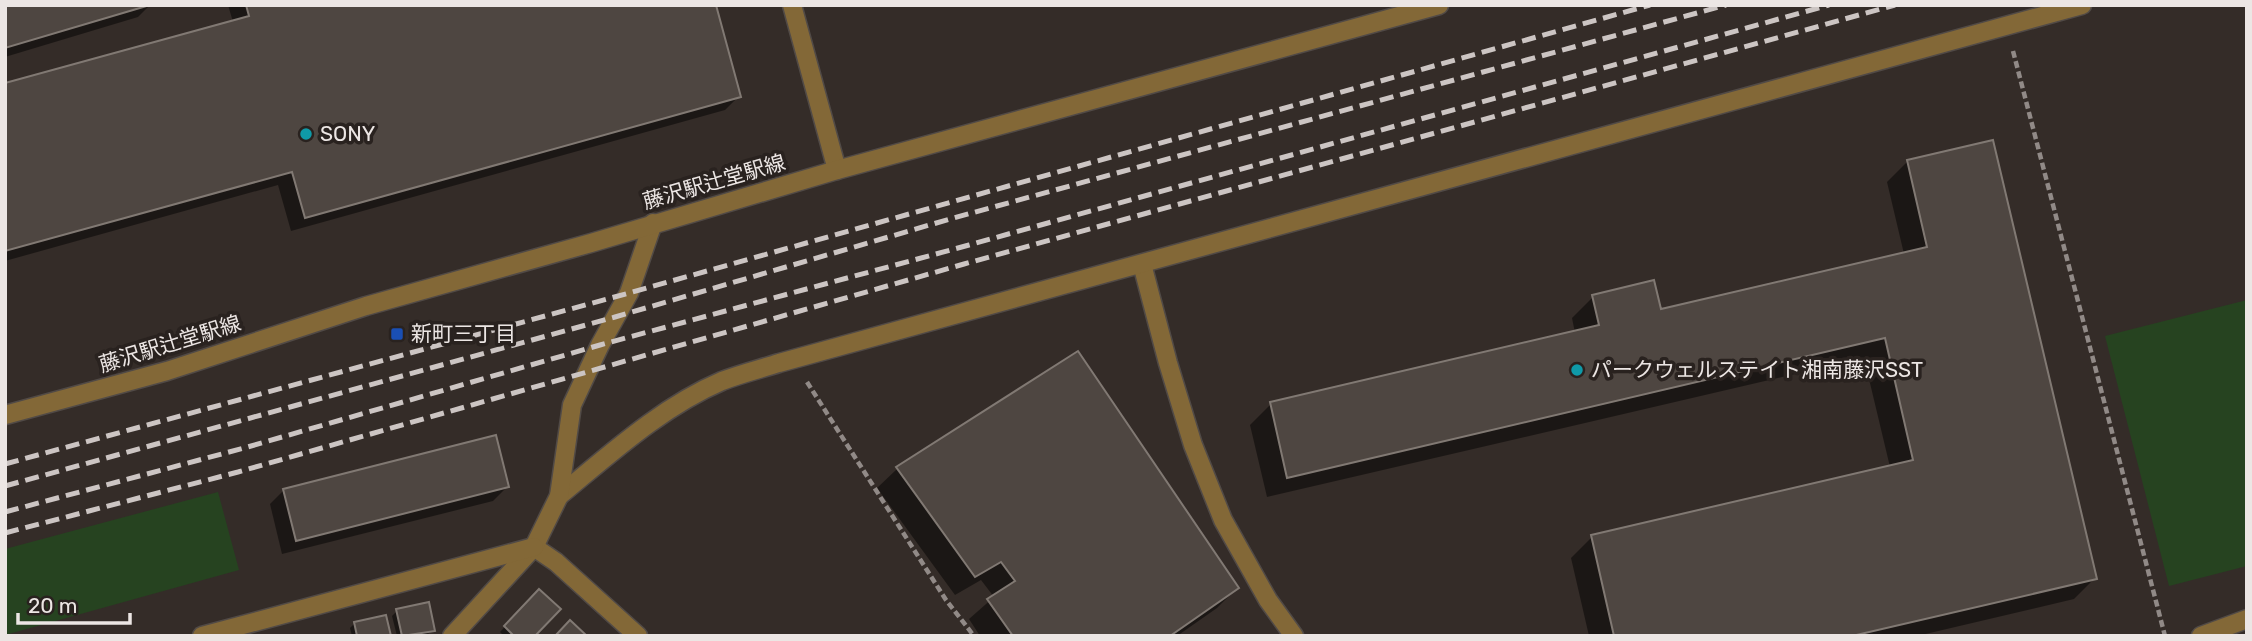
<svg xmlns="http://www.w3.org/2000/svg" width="2252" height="641" font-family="Rubik,'Noto Sans JP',sans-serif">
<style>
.green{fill:#264320}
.shadow{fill:#0007}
.building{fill:#4e4641;stroke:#817973;stroke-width:2}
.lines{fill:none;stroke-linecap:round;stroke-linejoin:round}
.minor-casing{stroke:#514a46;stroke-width:21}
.tertiary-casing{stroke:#514a46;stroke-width:21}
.path{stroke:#918a87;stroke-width:4.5;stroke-dasharray:7 3.5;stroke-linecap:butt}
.minor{stroke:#836837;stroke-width:18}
.tertiary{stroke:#836837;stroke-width:18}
.rail{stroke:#ccc5c3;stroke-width:5;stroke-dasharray:14 7;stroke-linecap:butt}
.culture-dot{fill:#0f9aa8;stroke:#29221f;stroke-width:2.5}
.transit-dot{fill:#1a4fb4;stroke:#29221f;stroke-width:2.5}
.labels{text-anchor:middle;stroke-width:7;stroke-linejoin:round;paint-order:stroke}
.poi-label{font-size:21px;fill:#ece6e4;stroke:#29221f;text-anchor:start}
.street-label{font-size:21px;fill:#ece6e4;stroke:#29221f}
</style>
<rect width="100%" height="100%" fill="#342c28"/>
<g class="green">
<path d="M2247,300V566L2169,586L2105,336Z"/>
<path d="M218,492L239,570L5,635V549Z"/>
</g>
<g class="shadow">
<path d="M5,5H150L138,17L5,57Z"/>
<path d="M228,5H714L739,96L725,110L291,231L278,185L5,261V85L233,22Z"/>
<path d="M1908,161L2095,578L2074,599L1917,636H1589L1571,558L1592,537L1890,467L1864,358L1267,497L1250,425L1271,404L1575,333L1572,318L1593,297L1660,311L1904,254L1887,182Z"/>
<path d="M1078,353L1237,588L1217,608L1177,636H980L969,619L994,597L981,580L955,595L877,488L897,469Z"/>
<path d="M507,487L493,501L282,554L270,504L284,490Z"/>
<path d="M539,591L533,636H504L500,632Z"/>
<path d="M397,611L433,630L425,636H397L392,616Z"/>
<path d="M355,623L389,636H352L350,628Z"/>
</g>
<g class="building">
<path d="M5,5H150L5,48Z"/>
<path d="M246,5H716L741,97L305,218L292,172L5,251V83L249,16Z"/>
<path d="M1993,140L2097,579L1852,636H1614L1591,535L1913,460L1885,338L1287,478L1270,402L1599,325L1592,295L1654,280L1661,309L1927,247L1907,160Z"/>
<path d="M1078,351L1239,588L1170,636H1013L987,599L1015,581L1001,562L975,577L896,467Z"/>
<path d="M496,435L509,487L296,541L283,489Z"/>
<path d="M539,589L561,609L535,636H514L504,626Z"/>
<path d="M429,602L435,631L402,636L396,609Z"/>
<path d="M386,615L391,636H357L354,622Z"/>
<path d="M570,620L587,636H555Z"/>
</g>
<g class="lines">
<g class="minor-casing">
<g id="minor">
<path d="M1142,264L1168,363L1193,445L1223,520L1268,600L1294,636"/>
<path d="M559,496C609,455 661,407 722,381C740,374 760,369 779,363L2082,5"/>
<path d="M534,547L556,562L638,636"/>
<path d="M452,636L534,547L559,496L572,405L600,345L629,293L653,223"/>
<path d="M2201,636L2247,619"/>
</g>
</g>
<g class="tertiary-casing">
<g id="tertiary">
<path d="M792,5L837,170"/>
<path d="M5,415L167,371L366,306L591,243L837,170L1439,5"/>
<path d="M202,636L534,547"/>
</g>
</g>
<g class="path">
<path d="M2013,51L2165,636"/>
<path d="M807,382L946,600L974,636"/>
</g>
<use href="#minor" class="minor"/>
<use href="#tertiary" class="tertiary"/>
<g class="rail">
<path d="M5,464L629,293L1650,5"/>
<path d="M5,486L615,317L950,219L1726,5"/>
<path d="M5,512L244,448L600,345L969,245L1829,5"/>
<path d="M5,533L238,472L964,264L1895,5"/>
</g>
</g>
<g class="culture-dot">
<circle cx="306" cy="134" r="7"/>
<circle cx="1577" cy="370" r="7"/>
</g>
<rect class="transit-dot" x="390" y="327" width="14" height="14" rx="3.5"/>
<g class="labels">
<g class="poi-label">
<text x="320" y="141">SONY</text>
<text x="411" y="341">新町三丁目</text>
<text x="1591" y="377">パークウェルステイト湘南藤沢SST</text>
</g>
<g class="street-label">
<text transform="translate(714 182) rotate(-16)" y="7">藤沢駅辻堂駅線</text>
<text transform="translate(170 344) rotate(-17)" y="7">藤沢駅辻堂駅線</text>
</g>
</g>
<rect width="2252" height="641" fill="none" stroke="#ece6e4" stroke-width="14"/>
<path d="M18 613v10h112v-10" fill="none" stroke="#ece6e4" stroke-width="3.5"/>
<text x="28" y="613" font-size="21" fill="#ece6e4" stroke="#29221f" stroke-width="5" paint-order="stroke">20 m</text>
</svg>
